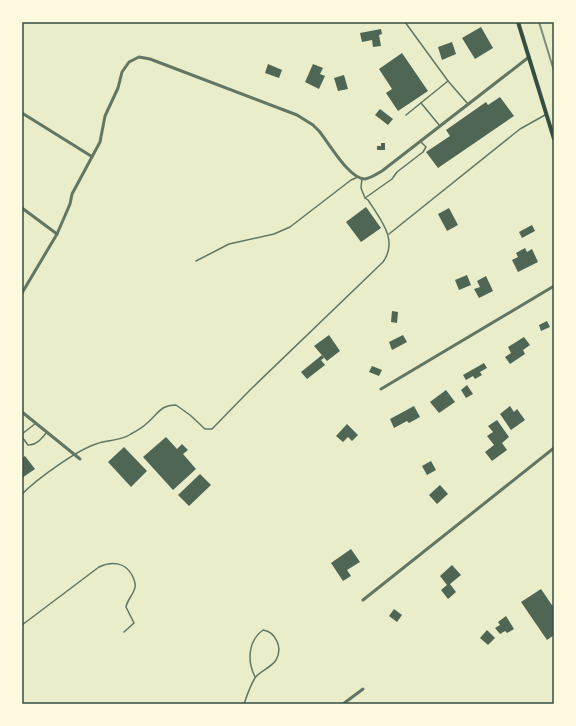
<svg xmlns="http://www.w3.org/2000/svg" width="576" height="726" font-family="'PT Sans Narrow',sans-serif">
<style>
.building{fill:#4f6655}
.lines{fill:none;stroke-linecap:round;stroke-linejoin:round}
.service{stroke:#617663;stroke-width:1.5}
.minor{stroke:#617663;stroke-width:3}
.secondary{stroke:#344e41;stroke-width:4}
.rail{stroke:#7c8e77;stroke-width:2}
.neatline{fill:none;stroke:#344e41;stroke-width:1.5}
</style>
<rect width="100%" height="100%" fill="#e9edc9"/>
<g class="building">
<path d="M481,27L493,48L475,59L462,38Z"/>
<path d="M381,29L382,34L379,35L381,46L373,47L372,40L362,42L360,33Z"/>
<path d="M452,42L456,54L442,60L438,47Z"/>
<path d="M402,53L428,91L398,111L386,93L392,89L379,69Z"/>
<path d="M268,64L282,70L279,78L265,73Z"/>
<path d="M313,64L323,68L320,74L325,76L319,89L305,82Z"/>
<path d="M344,75L348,89L338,91L334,78Z"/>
<path d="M500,97L514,116L438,168L426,152L450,136L446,130L486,102L488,105Z"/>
<path d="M380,109L393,119L388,125L375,115Z"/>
<path d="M381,143H385V150H377V146H381Z"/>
<path d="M366,207L381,228L361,242L346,222Z"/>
<path d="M449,208L458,225L447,231L438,214Z"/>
<path d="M532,225L535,231L522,238L519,232Z"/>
<path d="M525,248L527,252L532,249L538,262L518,272L512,260L518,257L516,253Z"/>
<path d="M467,275L471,285L459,290L455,280Z"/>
<path d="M486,276L493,291L479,298L474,289L480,287L477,281Z"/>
<path d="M392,311L398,312L397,323L391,322Z"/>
<path d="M547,321L550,327L541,331L539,325Z"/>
<path d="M329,335L340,351L327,361L314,346Z"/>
<path d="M403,335L407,342L392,350L389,342Z"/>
<path d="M524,337L530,345L523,350L525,354L510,364L505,357L511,353L508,347Z"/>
<path d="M322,355L324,358L321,360L325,365L307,379L301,372Z"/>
<path d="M484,363L487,368L480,372L482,375L475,379L473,376L466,380L463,375Z"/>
<path d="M372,366L382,370L379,376L369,372Z"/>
<path d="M467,385L473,394L466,398L461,390Z"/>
<path d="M446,390L455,402L439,413L430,402Z"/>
<path d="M414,406L420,417L409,423L407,421L394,428L390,419Z"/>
<path d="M510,406L514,412L517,409L525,420L511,430L500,414Z"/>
<path d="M497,420L509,437L502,443L507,450L492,461L485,452L494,445L487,436L493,432L488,426Z"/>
<path d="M347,424L358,435L352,441L348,437L343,442L336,436Z"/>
<path d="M166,437L177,449L182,444L188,450L183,454L196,469L173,490L143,457Z"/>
<path d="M124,447L147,471L131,487L108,462Z"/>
<path d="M25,456L35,469L22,478V458Z"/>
<path d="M431,461L436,470L427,475L422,466Z"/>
<path d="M200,474L211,485L189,506L178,495Z"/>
<path d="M440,485L448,494L437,504L429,495Z"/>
<path d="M351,549L360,562L347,570L351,576L343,581L331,563Z"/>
<path d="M452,565L461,575L450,584L456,592L448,599L441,590L447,585L440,576Z"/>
<path d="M541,589L554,608V635L547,640L521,602Z"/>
<path d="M394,609L402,615L397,622L389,616Z"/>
<path d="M506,616L514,629L507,633L505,631L500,634L495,628L500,625L498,622Z"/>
<path d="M487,630L495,638L488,645L480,638Z"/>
</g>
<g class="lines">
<g class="service">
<path d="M405,22L448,81L468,104"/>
<path d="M421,103L440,126"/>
<path d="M406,115L448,81"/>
<path d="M362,178L361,188L365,198L392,179L397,172L423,152L426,147L421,142"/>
<path d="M389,234L520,129L545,115"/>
<path d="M196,261L229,244L274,234L290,227L351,180L358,177"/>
<path d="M22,434L36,423"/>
<path d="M22,437L28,445C36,446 42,438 47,432"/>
<path d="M22,494C37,479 77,450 96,444C107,440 121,441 131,434C136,431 142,428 146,424C158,415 159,405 176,405L190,415L205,429H212L250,390L383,262C399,240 380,219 368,200L365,198"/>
<path d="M22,625L99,567C111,561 125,562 132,575C134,579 136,583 135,587C134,594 127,600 126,607L134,623L124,632"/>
<path d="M244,704C247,695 250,686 255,678C258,672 271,668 276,660C283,648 276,632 263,630C248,641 247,661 255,677"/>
</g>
<g class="minor">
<path d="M22,113L91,156"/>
<path d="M22,208L57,234"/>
<path d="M22,293L57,234L70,204L72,194L100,142L105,116L118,88L122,72L129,62L139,57L150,59L297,115L313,125L319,131C329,143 349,179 365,179C371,178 377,174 382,171L529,57"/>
<path d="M381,389L554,286"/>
<path d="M22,412L80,459"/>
<path d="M363,600L554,448"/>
<path d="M343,704L363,689"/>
</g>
<path class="secondary" d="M518,22L554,139"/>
<path class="rail" d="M539,22L554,71"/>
</g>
<rect width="576" height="726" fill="none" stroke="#fefae0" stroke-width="46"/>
<rect x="23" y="23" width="530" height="680" class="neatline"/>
</svg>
